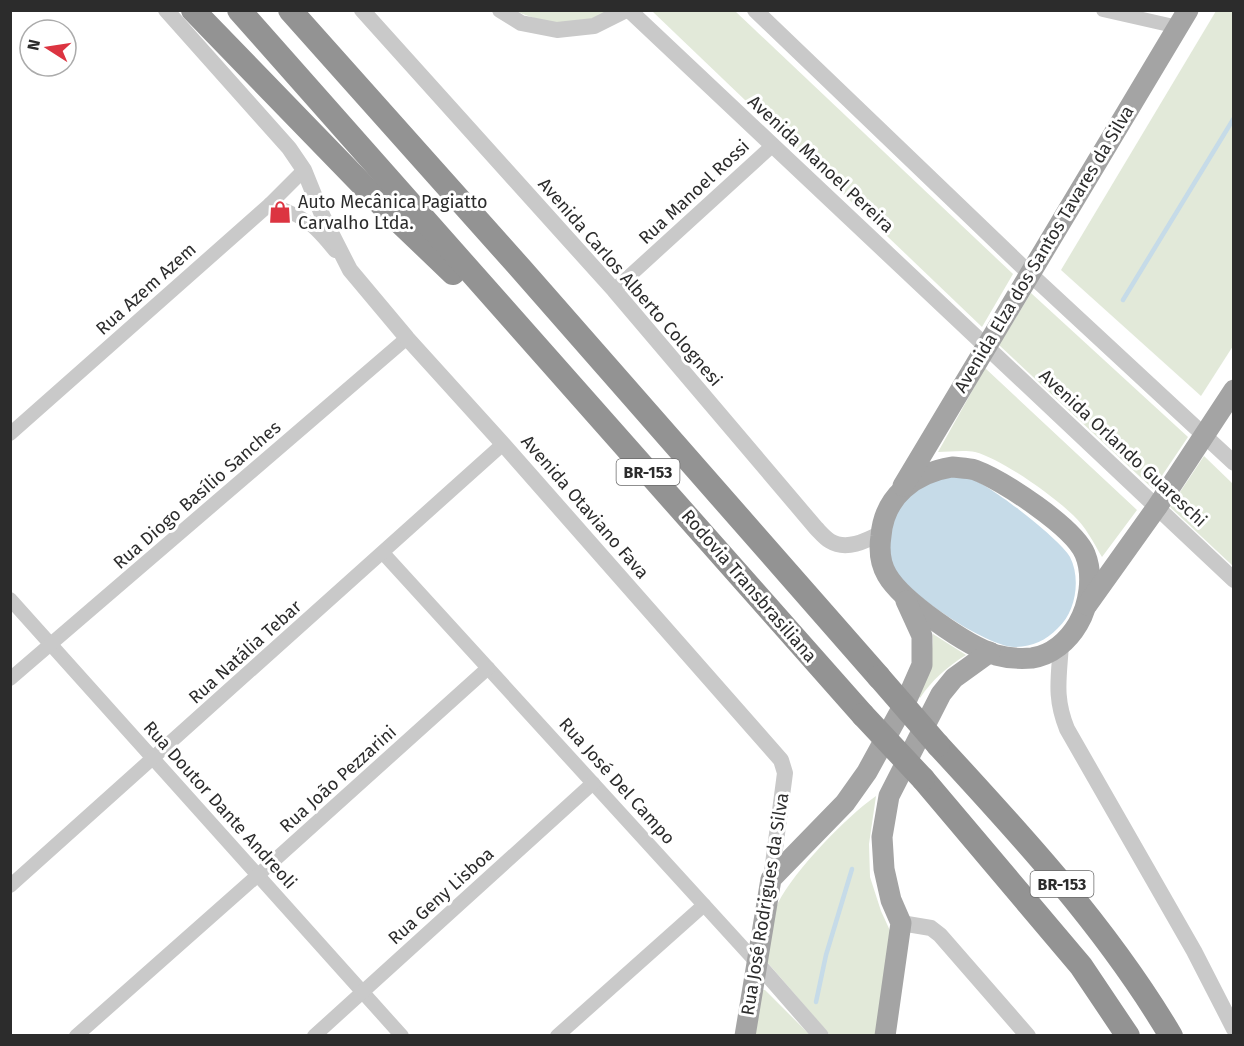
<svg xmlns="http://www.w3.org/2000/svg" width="1244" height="1046" font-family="'Fira Sans',sans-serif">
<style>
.green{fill:#e2e9d9}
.water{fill:#c6dbe8}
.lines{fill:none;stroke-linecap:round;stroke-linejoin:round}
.stream{stroke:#c6dbe8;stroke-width:4.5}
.minor{stroke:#c9c9c9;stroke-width:14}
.tertiary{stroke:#c9c9c9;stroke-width:16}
.primary{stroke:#a4a4a4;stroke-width:21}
.motorway{stroke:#939393;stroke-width:24}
.motorway-bridge{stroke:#939393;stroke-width:24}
.labels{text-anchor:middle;stroke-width:6;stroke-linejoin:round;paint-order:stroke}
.shield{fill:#fff;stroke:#6b6b6b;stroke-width:1.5}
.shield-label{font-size:16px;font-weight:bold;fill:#2c2c2c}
.street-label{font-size:18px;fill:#2c2c2c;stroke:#fff}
.poi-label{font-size:18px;fill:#2c2c2c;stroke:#fff;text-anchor:start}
</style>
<rect width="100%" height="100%" fill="#fff"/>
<g class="green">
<path d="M516,11H615L610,14C572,24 553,28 516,11Z"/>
<path d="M652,11H735L1013,274L982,327Z"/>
<path d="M1216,11H1233V346L1201,396L1061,270Z"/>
<path d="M1031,293L1188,437L1153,489L999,345Z"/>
<path d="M985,368L1137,510L1102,557C1093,542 1086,527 1073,515C1053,496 1002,459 975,452C964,450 949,452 938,452Z"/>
<path d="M1204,456L1233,484V566L1170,507Z"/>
<path d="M933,634L966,655C948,666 931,681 920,698L916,693C927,673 933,657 933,634Z"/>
<path d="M876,796L869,844L870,877L881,911L892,935L876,1035H830L767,962C765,947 772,916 778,903C794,871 847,816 876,796Z"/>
<path d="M756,989L765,990L810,1035L749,1036Z"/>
</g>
<path class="water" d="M952,477C957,477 962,476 966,477C986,481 1060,539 1070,557C1081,578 1076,612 1058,628C1045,641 1032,647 1014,647C986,646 906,593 894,568C889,557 888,540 890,528C892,516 910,490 922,485C931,481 943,479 952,477Z"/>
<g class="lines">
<g class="stream">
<path d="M1123,300L1234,118"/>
<path d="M816,1002L826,955L852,869"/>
</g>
<g class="minor">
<path d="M1103,10L1178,27"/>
<path d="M270,204C304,217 312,222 335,251"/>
<path d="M614,290L773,145"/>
<path d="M10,434L270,204L304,170"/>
<path d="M383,553L757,963"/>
<path d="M10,599L402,1036"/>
<path d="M10,679L407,338"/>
<path d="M10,886L503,444"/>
<path d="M76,1036L258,875L488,668"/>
<path d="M314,1036L593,783"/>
<path d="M557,1036L704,905"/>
</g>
<g class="tertiary">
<path d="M166,10L289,148L304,170L323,217L350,270L407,338L503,444L781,760L785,773L771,879"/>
<path d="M362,10L614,290L816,528C820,532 825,538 830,541C846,551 866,541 881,533"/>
<path d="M500,10L521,23L557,30L594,26L626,10"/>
<path d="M629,10L1234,580"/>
<path d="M755,10L1029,273L1234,463"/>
<path d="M1061,644C1059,678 1054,697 1067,729L1194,951L1234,1029"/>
<path d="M901,923L931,928L940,935L1028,1036"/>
<path d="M757,963L821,1036"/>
</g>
<g class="primary">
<path d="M952,467C960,468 968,468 975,470C1002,480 1074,527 1085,554C1094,576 1089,605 1078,624C1068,641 1052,655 1032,658C1020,659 1007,658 996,655C967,646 902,601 887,575C880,563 879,549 881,536C884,496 915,473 952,467Z"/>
<path d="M903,486L1188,10"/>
<path d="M1087,605L1157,507L1234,390"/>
<path d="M745,1036L771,879L845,803L867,772L907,699L922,665V636L906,601"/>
<path d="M885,1036L901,923L891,900L884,869L882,837L889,796L941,694L954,678L990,652"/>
</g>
<g class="motorway">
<path d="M193,10L384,207L453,273"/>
<path d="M239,10L863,715"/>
<path d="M290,10L522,270L879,677"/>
<path d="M938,745C1022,836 1107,928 1171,1036"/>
<path d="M923,779L1081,966L1128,1036"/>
</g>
<g class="motorway-bridge">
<path d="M879,677L938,745"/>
<path d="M863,715L923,779"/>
</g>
</g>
<defs>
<g id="shop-bare" transform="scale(1.8)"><path d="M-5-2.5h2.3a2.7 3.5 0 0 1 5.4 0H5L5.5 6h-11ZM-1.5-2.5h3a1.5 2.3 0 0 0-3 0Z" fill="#dc3441" stroke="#fff" stroke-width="2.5" paint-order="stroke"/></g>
</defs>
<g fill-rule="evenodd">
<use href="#shop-bare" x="280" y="212"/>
</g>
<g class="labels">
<g class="shield">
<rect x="616.5" y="459" width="63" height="26" rx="4.5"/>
<rect x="1030.5" y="871" width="63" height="26" rx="4.5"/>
</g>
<g class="shield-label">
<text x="648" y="478">BR-153</text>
<text x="1062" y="890">BR-153</text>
</g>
<g class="street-label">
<text transform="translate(821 164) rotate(43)" y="6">Avenida Manoel Pereira</text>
<text transform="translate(694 192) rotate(-43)" y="6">Rua Manoel Rossi</text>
<text transform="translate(1044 249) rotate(-59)" y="6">Avenida Elza dos Santos Tavares da Silva</text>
<text transform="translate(630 282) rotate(49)" y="6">Avenida Carlos Alberto Colognesi</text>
<text transform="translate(146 289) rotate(-42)" y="6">Rua Azem Azem</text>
<text transform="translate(1123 448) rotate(43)" y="6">Avenida Orlando Guareschi</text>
<text transform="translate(197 495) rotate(-41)" y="6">Rua Diogo Basílio Sanches</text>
<text transform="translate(585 507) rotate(49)" y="6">Avenida Otaviano Fava</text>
<text transform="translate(749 586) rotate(49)" y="6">Rodovia Transbrasiliana</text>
<text transform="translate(245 652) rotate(-42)" y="6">Rua Natália Tebar</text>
<text transform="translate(338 779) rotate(-42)" y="6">Rua João Pezzarini</text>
<text transform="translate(617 781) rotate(48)" y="6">Rua José Del Campo</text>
<text transform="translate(220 805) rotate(48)" y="6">Rua Doutor Dante Andreoli</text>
<text transform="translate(441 896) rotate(-42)" y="6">Rua Geny Lisboa</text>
<text transform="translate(765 904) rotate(-81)" y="6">Rua José Rodrigues da Silva</text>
</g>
<g class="poi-label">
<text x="298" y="208">Auto Mecânica Pagiatto<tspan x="298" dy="21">Carvalho Ltda.</tspan></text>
</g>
</g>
<rect width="1244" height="1046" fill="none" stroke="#2c2c2c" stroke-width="24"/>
<g transform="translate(48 48) rotate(282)"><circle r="28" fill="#ffffff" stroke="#ababab" stroke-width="1.5"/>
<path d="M0-4.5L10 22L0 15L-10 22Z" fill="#dc3441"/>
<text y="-9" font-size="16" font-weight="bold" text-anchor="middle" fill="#2c2c2c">N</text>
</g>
</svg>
